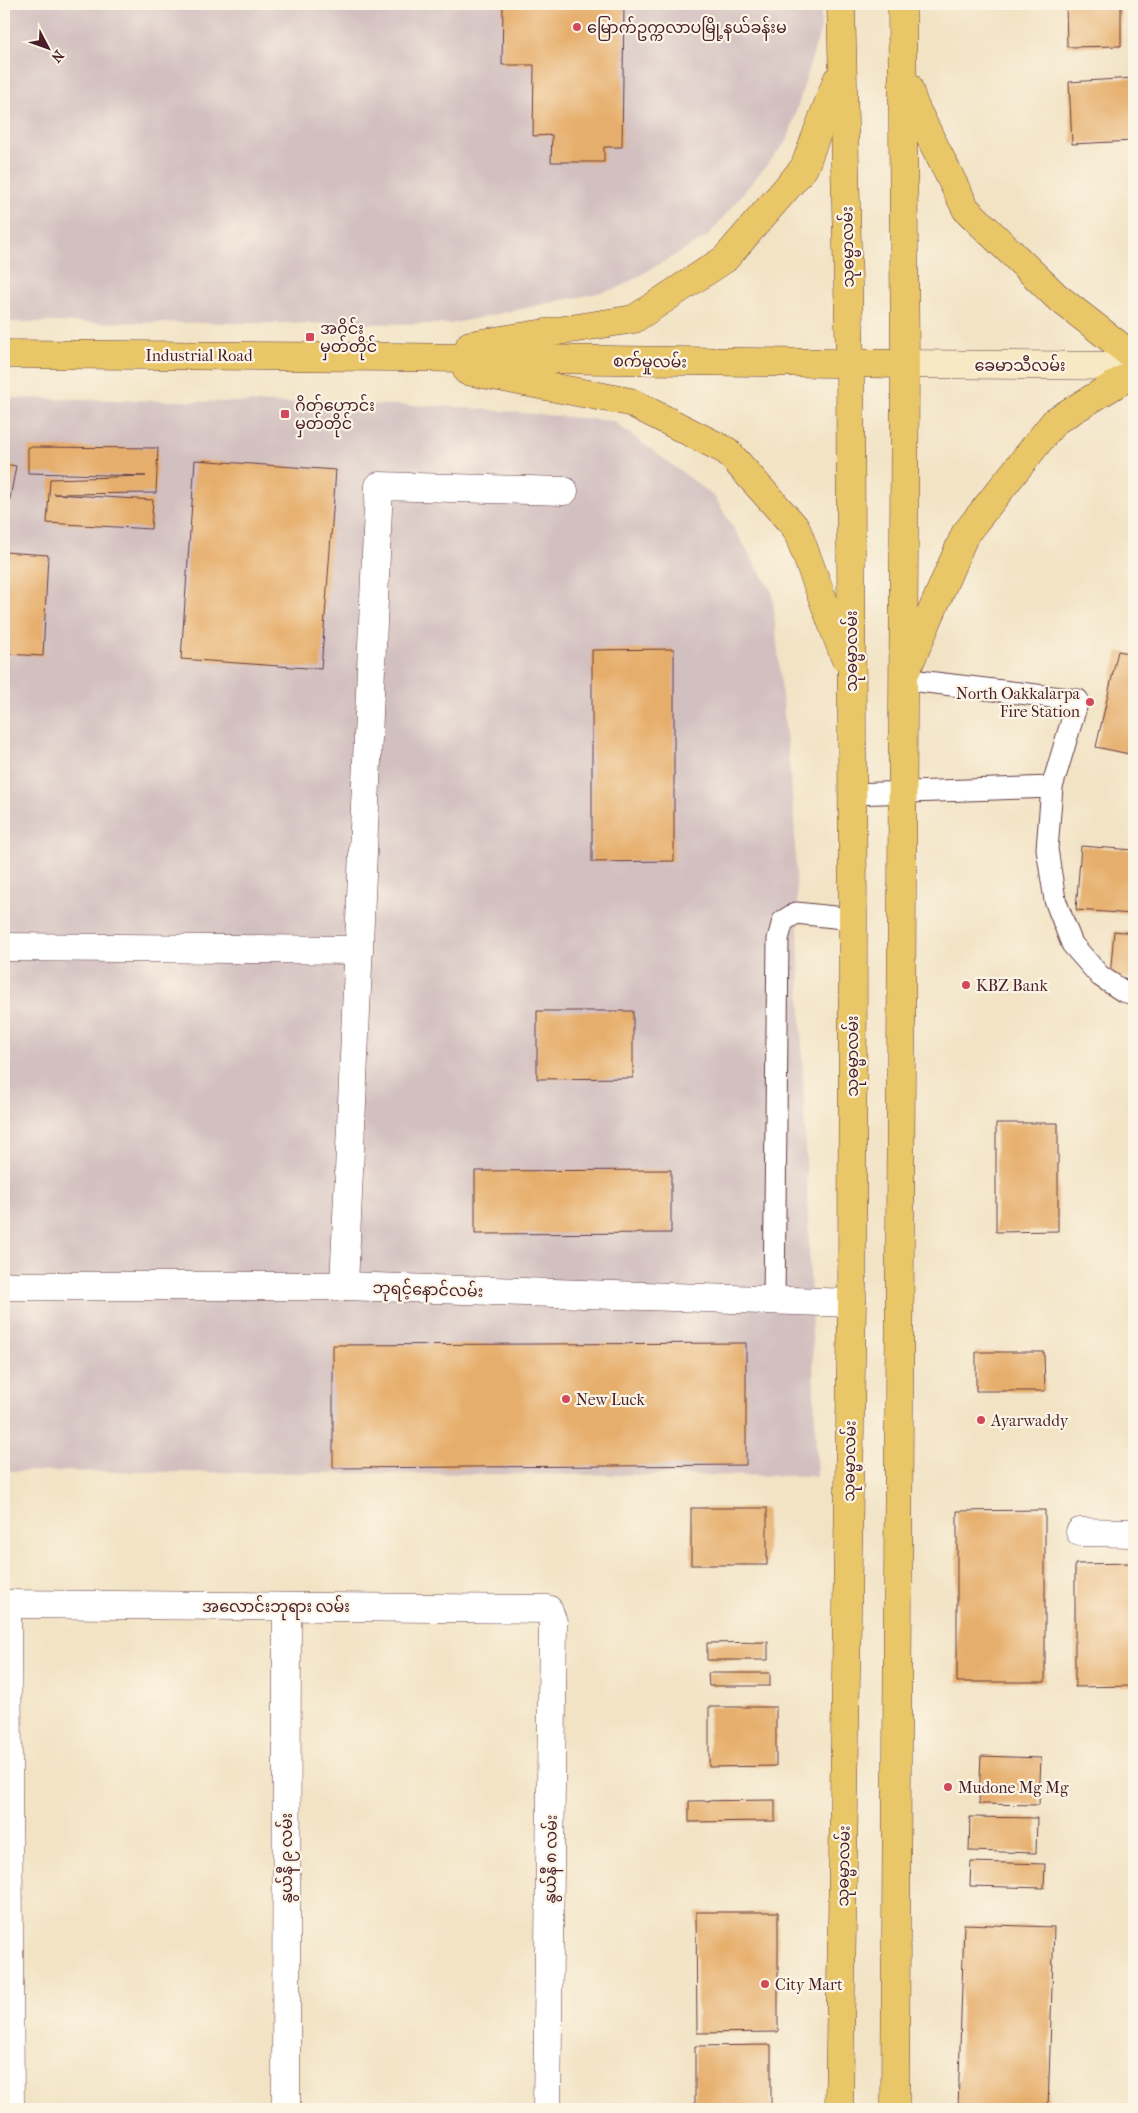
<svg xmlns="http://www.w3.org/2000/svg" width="1138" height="2113" font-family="'IM FELL French Canon','Noto Sans Myanmar',serif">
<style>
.industrial{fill:#d2bfbf}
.building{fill:#e6ae6c}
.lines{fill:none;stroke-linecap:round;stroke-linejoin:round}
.lane-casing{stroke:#633c42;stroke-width:23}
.street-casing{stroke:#633c42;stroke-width:29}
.secondary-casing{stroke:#633c42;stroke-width:29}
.primary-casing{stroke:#633c42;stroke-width:29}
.lane{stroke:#fff;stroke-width:21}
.street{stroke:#fff;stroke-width:28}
.secondary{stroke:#f6e9c3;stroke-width:28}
.primary{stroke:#e9c769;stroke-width:28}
.poi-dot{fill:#d1495b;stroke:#fcf5e5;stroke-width:2}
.labels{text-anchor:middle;stroke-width:4.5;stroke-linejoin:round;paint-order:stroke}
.poi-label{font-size:16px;fill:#4a1f2b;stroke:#fcf5e5;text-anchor:start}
.street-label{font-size:16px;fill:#4a1f2b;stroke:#fcf5e5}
</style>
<rect width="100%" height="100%" fill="#fcf5e5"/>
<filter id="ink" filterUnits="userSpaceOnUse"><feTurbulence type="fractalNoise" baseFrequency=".02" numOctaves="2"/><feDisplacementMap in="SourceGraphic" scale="10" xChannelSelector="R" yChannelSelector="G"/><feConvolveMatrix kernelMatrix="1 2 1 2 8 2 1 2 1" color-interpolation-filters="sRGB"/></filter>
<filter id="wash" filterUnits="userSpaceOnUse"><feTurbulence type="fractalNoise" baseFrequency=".0096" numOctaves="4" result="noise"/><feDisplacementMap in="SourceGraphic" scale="20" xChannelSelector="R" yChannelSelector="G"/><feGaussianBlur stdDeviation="1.12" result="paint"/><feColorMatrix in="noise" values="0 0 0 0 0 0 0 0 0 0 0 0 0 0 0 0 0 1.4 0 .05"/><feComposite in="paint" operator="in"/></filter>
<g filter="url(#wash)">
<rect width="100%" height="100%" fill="#f2e3c5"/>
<g class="industrial">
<path d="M4,4H821V28L788,139L707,237L616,289L450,324L4,322Z"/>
<path d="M4,398L447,406L613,421L714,496L772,592L794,815L817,1476L4,1471Z"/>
</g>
<g id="blocks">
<g class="building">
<path d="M225,4H338V8L225,5Z"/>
<path d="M503,4H624L622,147H604V162H551L552,135L533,136L534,65H502Z"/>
<path d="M1066,4H1121V46L1067,47Z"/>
<path d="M1134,78V141L1072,144L1069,82Z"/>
<path d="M28,447L158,448L156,493L54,494L153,500L151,529L47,523L50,479L146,476L28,473Z"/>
<path d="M195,460L336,470L321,669L181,659Z"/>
<path d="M4,464L16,466L5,525H4Z"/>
<path d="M4,552L48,555L43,656L4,654Z"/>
<path d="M674,649V861L592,862V650Z"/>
<path d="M1118,651L1134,654V755L1096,747Z"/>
<path d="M1081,846L1134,850V914L1076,910Z"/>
<path d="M1114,931L1134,933V979L1110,977Z"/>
<path d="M537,1011H633V1078L537,1079Z"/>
<path d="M996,1123H1058V1231L996,1232Z"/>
<path d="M671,1170V1233L475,1234V1171Z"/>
<path d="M746,1343V1465L333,1468V1345Z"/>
<path d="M976,1352H1044L1045,1391H976Z"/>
<rect x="691" y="1508" width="76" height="57"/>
<path d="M1045,1510V1682H957V1511Z"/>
<path d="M1134,1563V1686L1075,1687V1564Z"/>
<path d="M768,1642V1660H707V1643Z"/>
<path d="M708,1673H770V1686H709Z"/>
<path d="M709,1707H776V1766L709,1767Z"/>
<path d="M981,1756L1041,1758L1039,1805L979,1804Z"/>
<path d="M775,1800V1821L689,1822V1801Z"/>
<path d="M970,1817L1037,1818L1036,1853L969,1851Z"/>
<path d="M971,1862L1045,1864L1044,1888L970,1886Z"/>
<path d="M696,1912H778V2032L697,2033Z"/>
<path d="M964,1924L1054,1927L1048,2109H958Z"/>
<path d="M771,2045V2109H695V2046Z"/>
</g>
</g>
</g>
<g filter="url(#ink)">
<use href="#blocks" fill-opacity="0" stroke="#633c42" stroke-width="1"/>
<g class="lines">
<g class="lane-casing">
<g id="lane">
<path d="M902,679L1078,700L1052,787L1047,849L1055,900L1072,944L1100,976L1123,991L1134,994"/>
<path d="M852,794L1052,787"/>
<path d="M774,1301L778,939L783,921L796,913L853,919"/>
</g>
</g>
<g class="street-casing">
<g id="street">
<path d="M4,947L359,950"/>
<path d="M4,1286H344L852,1303"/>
<path d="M344,1286L379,486L564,491"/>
<path d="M1080,1532L1134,1533"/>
<path d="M4,1604L548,1609L553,1622L547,2109"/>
<path d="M7,1604L10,2109"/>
<path d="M286,2109L287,1607"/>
</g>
</g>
<g class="secondary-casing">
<path id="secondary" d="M905,364L1134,366"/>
</g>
<g class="primary-casing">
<g id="primary">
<path d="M908,86L914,105L966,209L1056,296L1134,357"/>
<path d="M470,345L634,319L725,259L804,168L837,80"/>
<path d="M4,354L394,357L905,364"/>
<path d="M467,371L630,402L727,451L796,528L845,658"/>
<path d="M907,669L965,534L1055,421L1134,373"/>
<path d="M839,2109L852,1303L853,919L850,364L841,4"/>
<path d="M895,2109L905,364L902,4"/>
</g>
</g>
<use href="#lane" class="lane"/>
<use href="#street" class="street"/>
<use href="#secondary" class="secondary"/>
<use href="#primary" class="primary"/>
</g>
</g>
<g class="poi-dot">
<circle cx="577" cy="27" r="5"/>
<rect x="305" y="332" width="10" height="10" rx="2.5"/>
<rect x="280" y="409" width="10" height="10" rx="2.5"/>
<circle cx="1090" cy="702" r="5"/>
<circle cx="966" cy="985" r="5"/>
<circle cx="566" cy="1399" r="5"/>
<circle cx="981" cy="1420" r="5"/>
<circle cx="948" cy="1787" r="5"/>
<circle cx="765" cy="1984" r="5"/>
</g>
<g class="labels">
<g class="poi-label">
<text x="587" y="33">မြောက်ဥက္ကလာပမြို့နယ်ခန်းမ</text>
<text x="320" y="334">အဝိုင်း<tspan x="320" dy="18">မှတ်တိုင်</tspan></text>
<text x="295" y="411">ဂိတ်ဟောင်း<tspan x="295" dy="18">မှတ်တိုင်</tspan></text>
<text x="1080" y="699" text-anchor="end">North Oakkalarpa<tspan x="1080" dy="18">Fire Station</tspan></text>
<text x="976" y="991">KBZ Bank</text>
<text x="576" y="1405">New Luck</text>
<text x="991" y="1426">Ayarwaddy</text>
<text x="958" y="1793">Mudone Mg Mg</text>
<text x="775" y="1990">City Mart</text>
</g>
<g class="street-label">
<text transform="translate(847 247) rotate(-91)" y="6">သုဓမ္မာလမ်း</text>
<text x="199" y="361">Industrial Road</text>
<text transform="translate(650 361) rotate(1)" y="6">စက်မှုလမ်း</text>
<text x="1020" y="371">ခေမာသီလမ်း</text>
<text transform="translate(851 651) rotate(-90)" y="6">သုဓမ္မာလမ်း</text>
<text transform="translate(852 1056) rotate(-90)" y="6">သုဓမ္မာလမ်း</text>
<text transform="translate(428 1289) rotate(2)" y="6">ဘုရင့်နောင်လမ်း</text>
<text transform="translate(849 1461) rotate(-89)" y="6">သုဓမ္မာလမ်း</text>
<text x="276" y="1612">အလောင်းဘုရား လမ်း</text>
<text transform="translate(286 1858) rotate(-90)" y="6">နွယ်နီ ၉ လမ်း</text>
<text transform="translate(550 1859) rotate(-89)" y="6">နွယ်နီ ၈ လမ်း</text>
<text transform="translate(843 1866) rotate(-89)" y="6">သုဓမ္မာလမ်း</text>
</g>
</g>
<rect width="1138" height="2113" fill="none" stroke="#fcf5e5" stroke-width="20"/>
<g transform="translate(48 48) rotate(131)" stroke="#fcf5e5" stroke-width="4" paint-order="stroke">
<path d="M0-4L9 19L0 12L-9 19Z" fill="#4a1f2b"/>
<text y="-8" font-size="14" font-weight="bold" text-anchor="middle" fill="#4a1f2b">N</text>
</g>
</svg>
